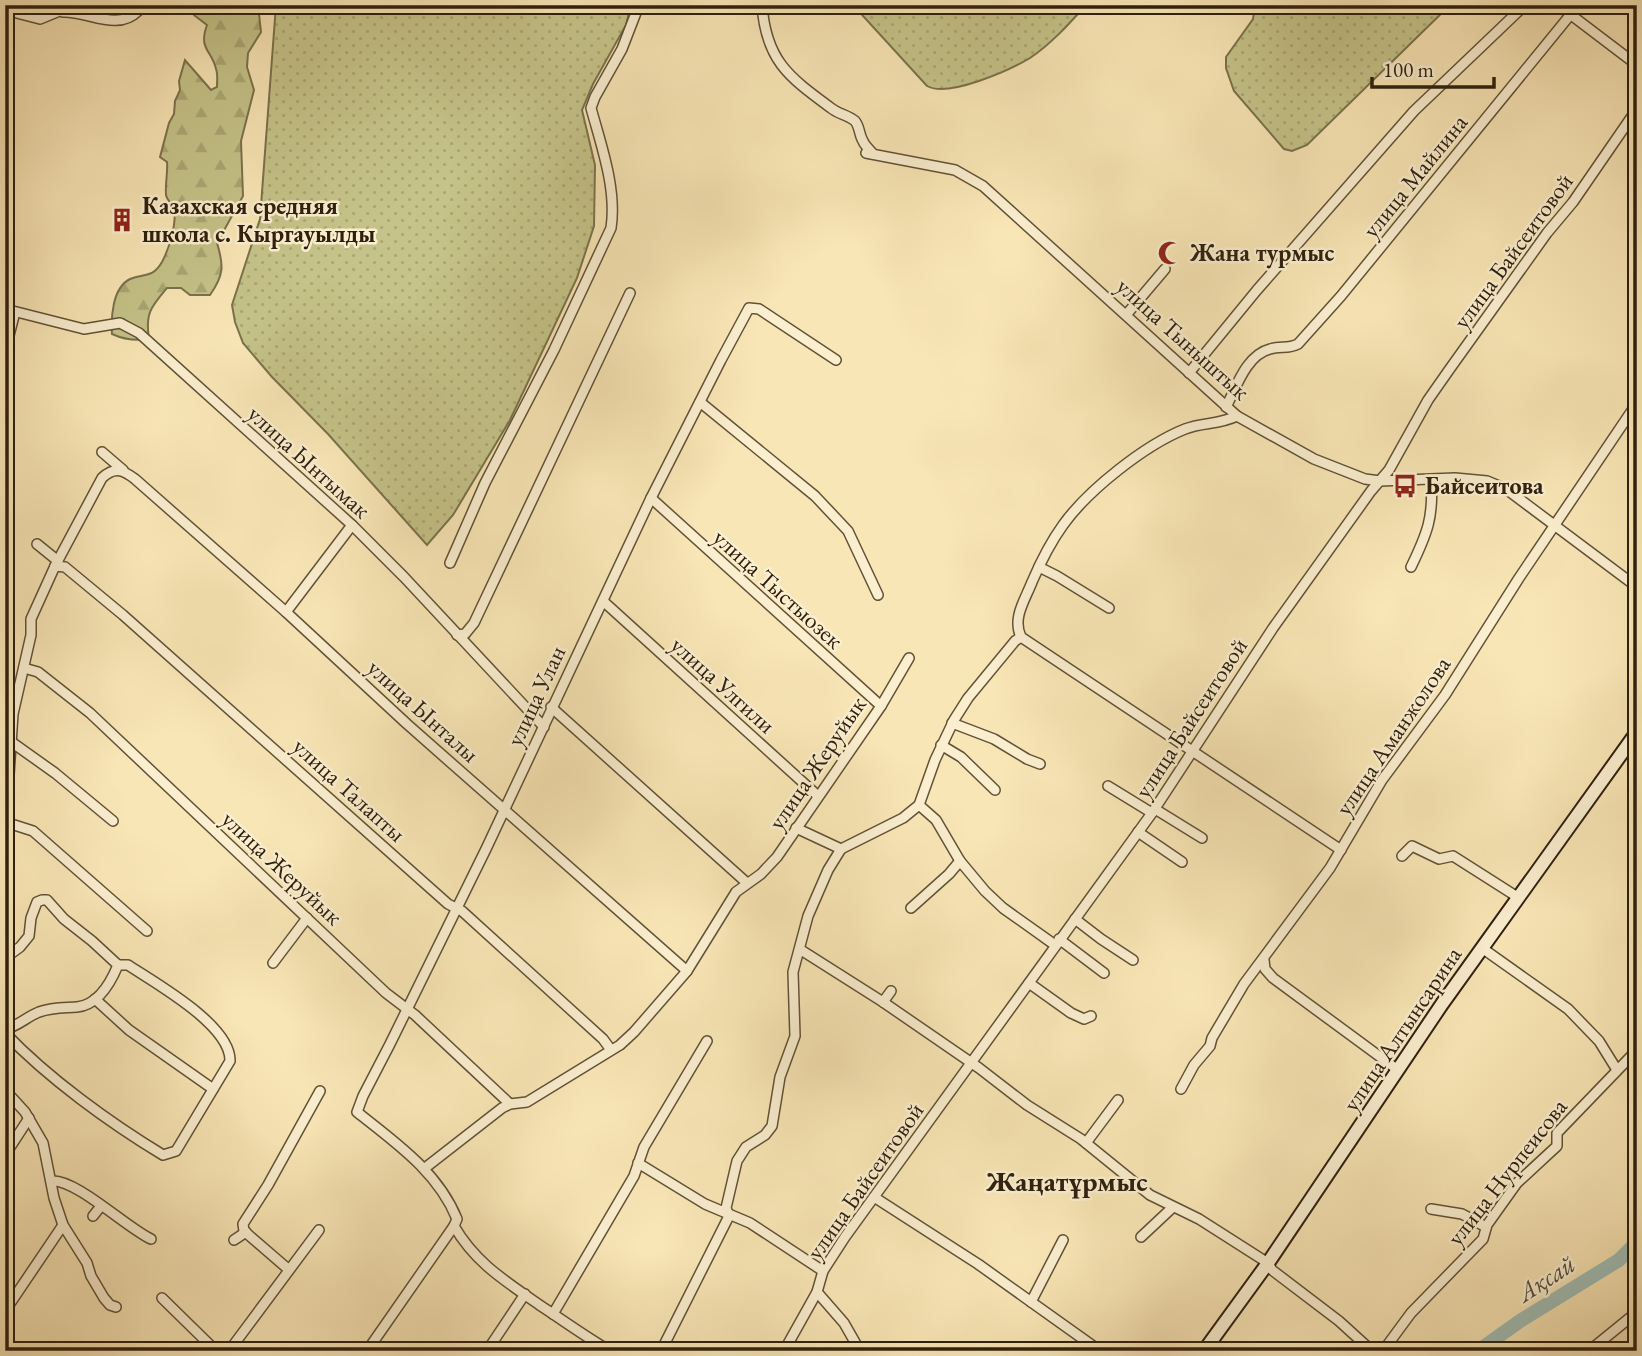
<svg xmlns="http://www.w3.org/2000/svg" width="1642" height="1356" font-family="'EB Garamond',serif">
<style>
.grass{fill:url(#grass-dots);stroke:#7a724c;stroke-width:2}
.forest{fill:url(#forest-firs);stroke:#7a724c;stroke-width:2}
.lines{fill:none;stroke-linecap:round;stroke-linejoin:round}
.river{stroke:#a0beb6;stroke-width:14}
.street-casing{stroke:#615238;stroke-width:12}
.secondary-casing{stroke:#2e200e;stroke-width:16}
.street{stroke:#fbefd0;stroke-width:9}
.secondary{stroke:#fbefd0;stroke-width:12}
.labels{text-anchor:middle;stroke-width:5;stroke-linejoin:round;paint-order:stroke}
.street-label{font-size:24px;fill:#2e200e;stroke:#fbefd0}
.poi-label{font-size:24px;font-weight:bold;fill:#2e200e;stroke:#fbefd0;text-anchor:start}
.water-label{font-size:26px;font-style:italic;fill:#504f40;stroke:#fbefd0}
.quarter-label{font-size:28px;font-weight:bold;fill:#2e200e;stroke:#fbefd0}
</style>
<defs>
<pattern id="grass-dots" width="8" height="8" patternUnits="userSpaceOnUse" patternTransform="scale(1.75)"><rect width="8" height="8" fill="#c5c389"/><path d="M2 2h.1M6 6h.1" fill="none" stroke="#aaa775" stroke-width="1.8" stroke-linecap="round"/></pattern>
<pattern id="forest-firs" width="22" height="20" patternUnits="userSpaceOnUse" patternTransform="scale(1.75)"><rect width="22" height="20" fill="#c5c389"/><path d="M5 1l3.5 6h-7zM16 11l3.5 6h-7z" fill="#aaa775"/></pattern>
</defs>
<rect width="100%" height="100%" fill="#f9e6b6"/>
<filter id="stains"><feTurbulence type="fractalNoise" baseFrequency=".00286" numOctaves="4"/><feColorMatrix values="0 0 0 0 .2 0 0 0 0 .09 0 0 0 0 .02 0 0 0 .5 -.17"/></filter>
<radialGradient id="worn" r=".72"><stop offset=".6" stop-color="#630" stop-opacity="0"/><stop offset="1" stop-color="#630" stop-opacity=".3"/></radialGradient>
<g class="grass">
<path d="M276,5H631L626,25L593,84L582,110L595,165L594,226L577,278L510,420L453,515L427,545L328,434L272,377L243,343L235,322L232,305L260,219Z"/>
<path d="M853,5H1086C1069,24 1051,44 1030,58C1010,70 948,98 927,86Z"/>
<path d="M1255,5H1450L1307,145L1292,151L1284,149L1234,91L1226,68V57L1253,19Z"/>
</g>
<path class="forest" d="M189,5H258L261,32L248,53L247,67L254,90L241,141L243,196L217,243C224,266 224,275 210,295H190L181,288H167C151,307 145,313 149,339C136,341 125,340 112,334C111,318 112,288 130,279C144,273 152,279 162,262C169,249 177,223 174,209C172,204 167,200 166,195C165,184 168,172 167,162L160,157L169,123L174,114L175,101L180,90L179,81L185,60L211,90L217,87C217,81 218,74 216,69C212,50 198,50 207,25L194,15Z"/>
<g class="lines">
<path class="river" d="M1478,1351L1520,1321L1619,1260L1637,1242"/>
<g class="street-casing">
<g id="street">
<path d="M762,5C766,61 789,77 831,108C838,114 848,115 855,121C860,127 859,135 863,141C865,146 870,150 873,154"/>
<path d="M1558,5L1637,65"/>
<path d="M5,10L40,19L74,5"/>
<path d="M63,12C88,11 117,32 138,11"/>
<path d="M866,153L955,170L983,186L1237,416L1314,459L1365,479L1380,481L1455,478L1487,481L1506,489L1637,587"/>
<path d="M5,309L84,329L120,323L139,333L352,525L404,577L544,727"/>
<path d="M1126,315L1165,269"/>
<path d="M5,351L15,312"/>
<path d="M1189,373L1257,290L1414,111L1525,5"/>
<path d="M700,402L815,496L848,531L878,595"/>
<path d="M1226,407C1236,388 1246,355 1270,349C1280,346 1289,349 1298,344L1341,296L1571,14"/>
<path d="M102,452L123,470"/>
<path d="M651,498L881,706"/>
<path d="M37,544L58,561"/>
<path d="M450,563L485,483L554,350L611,228C617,189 601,145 591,108L595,97L622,49L639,5"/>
<path d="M55,566L65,567L123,615L448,904L462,911L603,1039L611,1050"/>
<path d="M1039,567L1057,576L1109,608"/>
<path d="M1411,567C1427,534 1434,517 1431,479"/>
<path d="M603,601L818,796"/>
<path d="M286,612L352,525"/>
<path d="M457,635L465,634L474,623L630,293"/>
<path d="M1021,637L1341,850"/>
<path d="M24,668L38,672L90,713L386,993L415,1015L510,1104"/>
<path d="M551,707L747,883"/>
<path d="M952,723L994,739L1027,759L1040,764"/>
<path d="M10,741L55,773L113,821"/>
<path d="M941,745L961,757L995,790"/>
<path d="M1108,786L1152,813"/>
<path d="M919,805L936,820L960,861L985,891L1003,908L1055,945"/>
<path d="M1155,809L1202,838"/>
<path d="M5,822L33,831L147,931"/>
<path d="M796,828L841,849"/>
<path d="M1138,832L1182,862"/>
<path d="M5,835L13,714L31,635V619L55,566L102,478C114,467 122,469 135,479L286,612L407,724L687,971"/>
<path d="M1402,856L1412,846L1439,859L1453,856L1519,898"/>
<path d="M911,908L949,874L960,861"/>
<path d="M1075,919L1101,939L1133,960"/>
<path d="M1059,939L1104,973"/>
<path d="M1635,944L1637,945"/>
<path d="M1482,948L1568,1009L1599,1041L1617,1070"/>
<path d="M801,950L883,1002L979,1068L1027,1105L1081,1139L1150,1195L1199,1219L1268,1263L1272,1270L1339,1321L1372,1351"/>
<path d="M5,958L20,947L29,936L31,918L37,902L42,900H47L64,919L92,941L118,965"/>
<path d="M1264,960L1265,969L1273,978L1398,1070"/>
<path d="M273,963L307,918"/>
<path d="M1029,983L1071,1013L1084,1019L1091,1016"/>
<path d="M95,999L129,1030L213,1089"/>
<path d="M883,1002L891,991"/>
<path d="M5,1029C19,1026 26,1017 39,1012C53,1007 64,1008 77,1007C98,1005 111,982 118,965H128C155,983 231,1025 230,1061L176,1151L163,1155C110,1123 48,1078 5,1033"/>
<path d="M1181,1089L1194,1065L1210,1046L1212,1038L1244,984L1330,868L1382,780L1445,695L1519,578L1637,403"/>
<path d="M5,1090L25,1112L43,1143L54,1198L63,1225L87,1263L91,1276L104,1298L110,1305L116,1307"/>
<path d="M1086,1143L1118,1100"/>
<path d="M5,1155L29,1118"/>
<path d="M638,1163L705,1204L750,1223L823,1271"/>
<path d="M425,1168L502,1108L510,1104L527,1102L620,1045L634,1032L687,971L736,892L761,874L777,857L881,706L909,658"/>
<path d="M52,1181C76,1179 127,1228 151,1239"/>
<path d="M874,1197L978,1264L1100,1351"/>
<path d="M1431,1209L1462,1214L1486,1227"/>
<path d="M93,1216L101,1206"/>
<path d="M1141,1237L1173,1207"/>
<path d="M234,1240L246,1232"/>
<path d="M288,1269L244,1231L243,1224L268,1185L320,1091"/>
<path d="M817,1292L844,1323L860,1351"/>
<path d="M162,1298L216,1351"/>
<path d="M1031,1302L1063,1240"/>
<path d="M5,1311L63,1225"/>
<path d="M553,1314L634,1176L644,1147L707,1041"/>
<path d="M229,1351L319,1230"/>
<path d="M367,1351L454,1226"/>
<path d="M487,1351L525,1294"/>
<path d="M610,1351C586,1337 564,1321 541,1306C507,1282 476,1264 454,1226L457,1219C438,1172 396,1143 357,1112L363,1096L390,1044L486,849L651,498L721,360L749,308L759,309L836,360"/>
<path d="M661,1351L729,1216L726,1208L737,1161L746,1147L765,1135L772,1126L780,1077L795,1036L793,972L808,916L828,870L841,849L903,818L919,805L935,760L954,720L968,698L1015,641L1021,637C1012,618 1025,600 1032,582C1041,561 1050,543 1063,525C1088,490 1145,445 1185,429C1203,422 1218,425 1237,416"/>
<path d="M784,1351L817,1292L823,1271L845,1237L1152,813L1273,628L1371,491L1389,470L1428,400L1449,370L1547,233L1573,202L1637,109"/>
<path d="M1383,1351L1411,1313L1483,1239L1487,1225L1517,1183L1557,1146V1133L1637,1050"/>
<path d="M1589,1351L1637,1312"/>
</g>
</g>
<g class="secondary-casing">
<path id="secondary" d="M1204,1351L1268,1263L1442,1004L1637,732"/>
</g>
<use href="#street" class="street"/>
<use href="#secondary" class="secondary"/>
</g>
<defs>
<g id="building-bare" transform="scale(1.89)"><path d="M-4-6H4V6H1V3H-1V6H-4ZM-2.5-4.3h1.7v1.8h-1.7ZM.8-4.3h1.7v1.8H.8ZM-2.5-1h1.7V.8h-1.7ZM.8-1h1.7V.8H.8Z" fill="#8f2418" stroke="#fbefd0" stroke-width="2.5" paint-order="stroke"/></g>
<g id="mosque-bare" transform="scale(1.89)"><path d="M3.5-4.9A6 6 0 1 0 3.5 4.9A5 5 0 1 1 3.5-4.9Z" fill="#8f2418" stroke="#fbefd0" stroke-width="2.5" paint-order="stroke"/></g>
<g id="bus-bare" transform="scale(1.89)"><path d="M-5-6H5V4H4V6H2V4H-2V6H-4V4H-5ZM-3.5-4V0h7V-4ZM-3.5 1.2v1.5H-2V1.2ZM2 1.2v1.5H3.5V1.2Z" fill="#8f2418" stroke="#fbefd0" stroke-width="2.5" paint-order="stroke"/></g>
</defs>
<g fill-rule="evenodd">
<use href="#building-bare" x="122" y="220"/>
<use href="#mosque-bare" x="1170" y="253"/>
<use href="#bus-bare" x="1405" y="486"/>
</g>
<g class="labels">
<g class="street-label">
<text transform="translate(1415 176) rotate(-51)" y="8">улица Майлина</text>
<text transform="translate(1513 251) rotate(-54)" y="8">улица Байсеитовой</text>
<text transform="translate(1183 339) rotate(42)" y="8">улица Тыныштык</text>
<text transform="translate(309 462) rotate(42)" y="8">улица Ынтымак</text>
<text transform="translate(778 589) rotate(42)" y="8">улица Тыстыозек</text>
<text transform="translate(723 685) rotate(42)" y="8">улица Улгили</text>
<text transform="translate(536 696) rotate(-65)" y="8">улица Улан</text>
<text transform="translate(423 711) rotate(42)" y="8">улица Ынталы</text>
<text transform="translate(1191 718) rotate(-57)" y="8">улица Байсеитовой</text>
<text transform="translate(1393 736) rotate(-56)" y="8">улица Аманжолова</text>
<text transform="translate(817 763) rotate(-56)" y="8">улица Жеруйык</text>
<text transform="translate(349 790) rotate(42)" y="8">улица Талапты</text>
<text transform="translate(282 868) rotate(43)" y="8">улица Жеруйык</text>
<text transform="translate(1402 1029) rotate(-56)" y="8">улица Алтынсарина</text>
<text transform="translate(1507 1172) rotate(-52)" y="8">улица Нурпеисова</text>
<text transform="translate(865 1181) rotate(-55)" y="8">улица Байсеитовой</text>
</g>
<g class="poi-label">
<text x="142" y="214">Казахская средняя<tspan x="142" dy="28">школа с. Кыргауылды</tspan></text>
<text x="1190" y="261">Жана турмыс</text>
<text x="1425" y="494">Байсеитова</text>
</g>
<g class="water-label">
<text transform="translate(1546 1278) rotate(-33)" y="9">Ақсай</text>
</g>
<g class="quarter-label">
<text x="1067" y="1191">Жаңатұрмыс</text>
</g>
</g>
<rect width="1642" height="1356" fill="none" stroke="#f9e6b6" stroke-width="28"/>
<rect x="7" y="7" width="1628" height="1342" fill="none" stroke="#2e200e" stroke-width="3.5"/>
<rect x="14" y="14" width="1614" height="1328" fill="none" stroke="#2e200e" stroke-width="2"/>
<path d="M1372 77v10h122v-10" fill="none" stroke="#2e200e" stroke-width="3.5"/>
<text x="1383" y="77" font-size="21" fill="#2e200e" stroke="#fbefd0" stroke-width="5" paint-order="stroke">100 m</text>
<rect width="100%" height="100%" filter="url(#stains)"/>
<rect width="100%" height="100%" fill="url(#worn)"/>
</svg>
